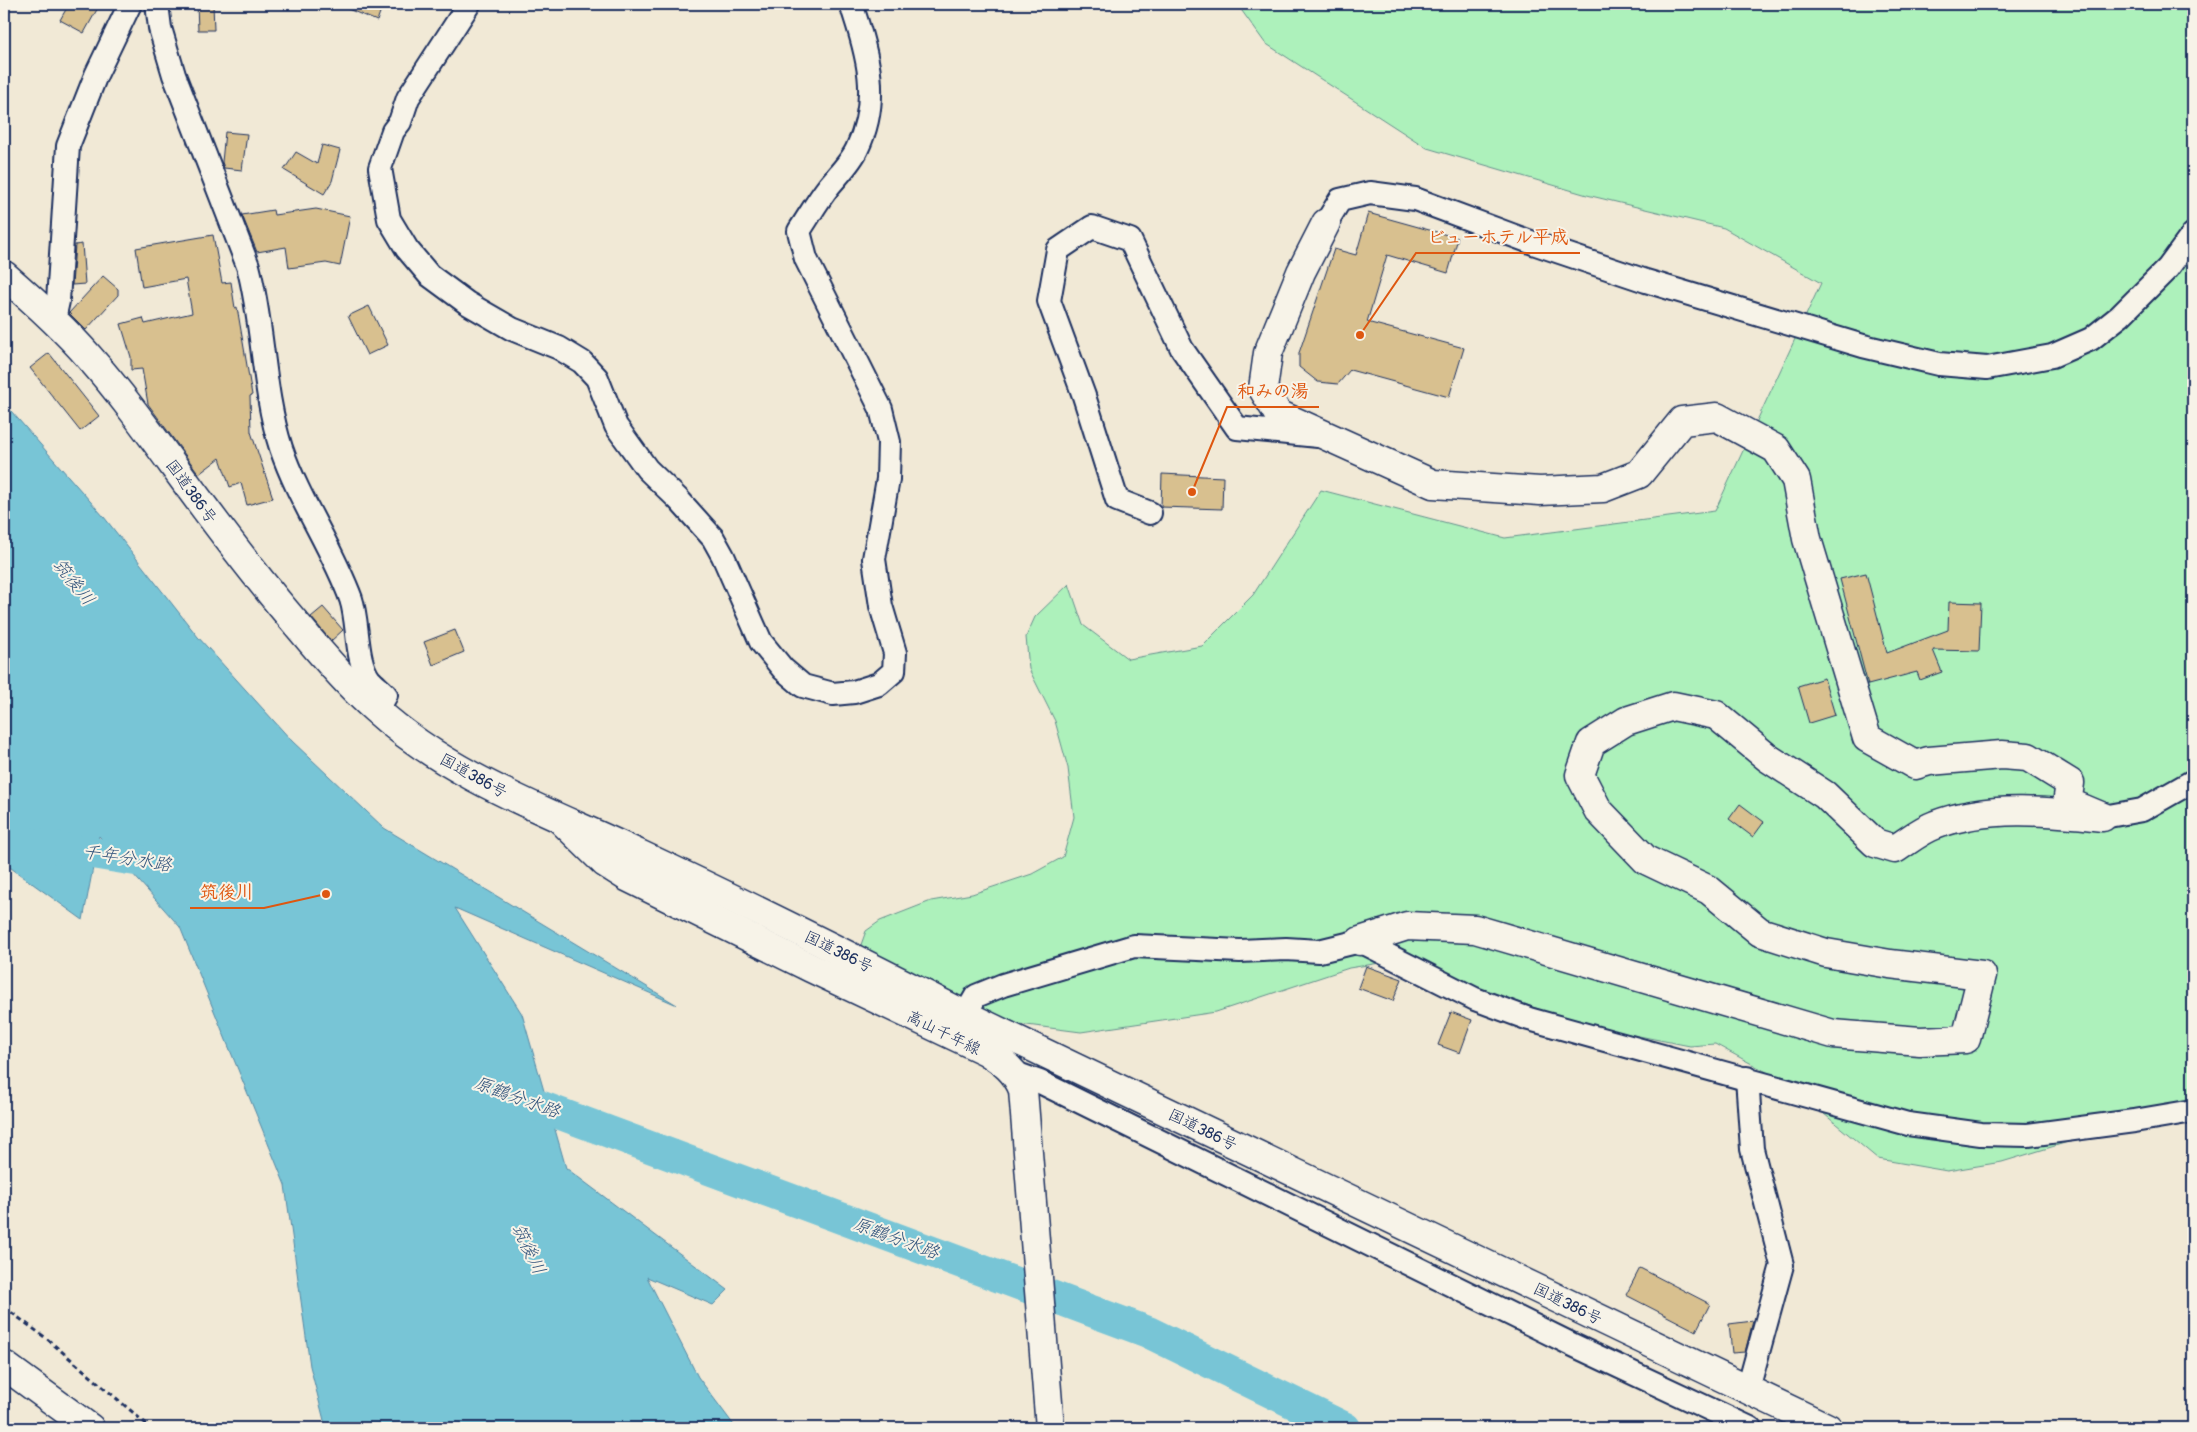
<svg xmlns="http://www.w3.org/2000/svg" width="2197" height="1432" font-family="Pangolin,'Klee One',sans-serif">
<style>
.green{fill:#adf1bb;stroke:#64908c}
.water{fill:#78c5d6;stroke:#5389a6}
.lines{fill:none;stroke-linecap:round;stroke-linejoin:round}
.river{stroke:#78c5d6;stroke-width:32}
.building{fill:#d8c08f;stroke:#1b2f5e}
.street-casing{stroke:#1b2f5e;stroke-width:26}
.secondary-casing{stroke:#1b2f5e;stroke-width:31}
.highway-casing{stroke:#1b2f5e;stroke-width:31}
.path{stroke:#1b2f5e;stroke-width:3;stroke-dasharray:5 4;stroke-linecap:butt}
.street{stroke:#f7f3e8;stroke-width:22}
.secondary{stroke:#f7f3e8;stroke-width:28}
.highway{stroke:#f7f3e8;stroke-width:28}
.labels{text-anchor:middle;stroke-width:4;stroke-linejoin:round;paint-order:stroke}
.street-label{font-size:16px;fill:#1b2f5e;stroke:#f7f3e8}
.water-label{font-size:18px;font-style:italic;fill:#32547c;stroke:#f7f3e8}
.leader{fill:none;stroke:#de5710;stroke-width:2}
.callout-dot{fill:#de5710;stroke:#f7f3e8;stroke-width:2}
.callout-label{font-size:18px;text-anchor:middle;font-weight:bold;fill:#de5710;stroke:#f7f3e8;stroke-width:4;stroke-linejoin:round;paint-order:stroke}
</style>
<rect width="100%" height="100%" fill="#f1e9d6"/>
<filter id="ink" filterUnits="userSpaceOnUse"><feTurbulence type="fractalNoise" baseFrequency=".02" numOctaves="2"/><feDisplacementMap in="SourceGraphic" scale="10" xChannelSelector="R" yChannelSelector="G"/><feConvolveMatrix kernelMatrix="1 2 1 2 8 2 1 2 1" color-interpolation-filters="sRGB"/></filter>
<g filter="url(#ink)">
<path class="green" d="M1237,4H2193V1119L2068,1142L2002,1162L1947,1171L1878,1159L1787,1083L1715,1044L1690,1046L1588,1026L1492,993L1386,962L1349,968L1216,1012L1081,1032L980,1019L858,953L866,931L880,921L931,901L972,894L1032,874L1063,857L1074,817L1068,768L1055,721L1029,669L1026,637L1035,617L1069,584L1083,625L1128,659L1202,646L1253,595L1321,490L1505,538L1715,511L1821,283L1724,228L1587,195L1427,148L1265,43Z"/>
<path class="water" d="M4,403L104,517L198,637L292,741L384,828L677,1005L455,908L522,1014L566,1168L728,1290L713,1305L647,1277L698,1377L736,1428H326L310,1366L285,1185L180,927L99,836L83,920L4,863Z"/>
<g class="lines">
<g class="river">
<path d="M4,839L161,864"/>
<path d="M507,1094L1148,1332L1345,1428"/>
</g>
</g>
<g class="building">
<path d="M69,4H100L84,33L60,20Z"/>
<path d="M197,4H213L214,30H198Z"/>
<path d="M336,4H383L377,21Z"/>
<path d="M225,132L247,134L242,170L224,168L222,162Z"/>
<path d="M322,145L340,150L332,181L324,194L284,170L296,152L317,164Z"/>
<path d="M316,209L350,216L340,266L326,263L289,268L286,247L257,252L242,215L273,210L274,215Z"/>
<path d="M1368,213L1458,238L1448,273L1387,255L1367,322L1464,348L1449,397L1350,370L1338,384L1318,382L1299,367V353L1334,249L1356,255Z"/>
<path d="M213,235L222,283L231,282L235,308L237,307L252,395L250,396L251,432L273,498L247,505L241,483L230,487L220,458L199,474L148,404L142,369L131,370V357L121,324L143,318L145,324L192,313L186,279L142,287L136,248Z"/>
<path d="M82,244L85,284L72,285L75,245Z"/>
<path d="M103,276L118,289V295L86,330L69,313Z"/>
<path d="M369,306L388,345L367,355L348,316Z"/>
<path d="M49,353L99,416L80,431L30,368Z"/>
<path d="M1162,474L1223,477L1222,509L1161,507Z"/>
<path d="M1866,573L1887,653L1948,630L1949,602L1981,603L1979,651L1933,650L1942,672L1920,680L1917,672L1868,685L1840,579Z"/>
<path d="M323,607L343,630L331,641L311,617Z"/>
<path d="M455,630L464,652L433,665L424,642Z"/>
<path d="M1824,678L1835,715L1809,723L1798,686Z"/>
<path d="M1740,804L1764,822L1753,837L1729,819Z"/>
<path d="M1366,966L1402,979L1393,1001L1358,988Z"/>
<path d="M1451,1012L1472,1020L1460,1053L1438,1045Z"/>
<path d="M1640,1268L1710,1304L1696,1331L1626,1295Z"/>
<path d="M1753,1321L1745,1352L1732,1353L1729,1324Z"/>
</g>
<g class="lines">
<g class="street-casing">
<g id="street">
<path d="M157,4L160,28L174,75L248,266C264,326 262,389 281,448C299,501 332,547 351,599C359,623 355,661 370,680C375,685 381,690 386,695L377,711"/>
<path d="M469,4L408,98L400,122L393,131L380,168L389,219L407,249L429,275L467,303L512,329L559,348L582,362L597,378L616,426L647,469L678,499L713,538L723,556L761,642L783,669L803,686L833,694L854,692L879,684L894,671L895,653L881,606L874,559L888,479L889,442L881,409L806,259L799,231C809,216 818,200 829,186C838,175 851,162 857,149C881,99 868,54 851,4"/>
<path d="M1326,223L1340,200L1370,193L1415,199L1536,244L1646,281L1863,346L1939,364L1987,368L2052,356L2091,339L2120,316L2168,268L2193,234"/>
<path d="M54,319L58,301L68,146L96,75L130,4"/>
<path d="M1150,513L1117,500L1084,396L1049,301L1058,250L1092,227L1130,240L1182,349L1237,428L1318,436"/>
<path d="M2103,817L2142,810L2193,781"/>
<path d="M965,1015L976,996L1003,985L1134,946L1240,951L1286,949L1319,951L1360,941L1475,999L1529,1019L1908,1124L1981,1134L2028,1135L2134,1121L2193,1111"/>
<path d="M1015,1073L1040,1082L1573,1345L1750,1428"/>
<path d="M1747,1078L1752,1149L1782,1265L1748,1389"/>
</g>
</g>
<g class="secondary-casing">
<g id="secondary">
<path d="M1326,223L1301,272L1268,353L1263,389L1278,414L1433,484L1540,491L1603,488L1639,474L1682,421L1717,417L1776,449L1796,480L1807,539L1867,738L1915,765L1929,761L2002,755L2028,757L2070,783L2068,797L2072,804L2103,817C2049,811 1986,805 1935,825C1921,830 1908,841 1895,849L1875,843L1825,795L1768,758L1716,715L1673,706L1626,721L1591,743L1580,775L1598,810L1646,860L1709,890L1760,932L1826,953L1890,964L1982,975L1966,1039L1920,1041L1833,1034L1475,929L1407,926L1360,941"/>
<path d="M561,820L605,863L627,877L811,968L986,1051C1003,1062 1016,1071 1023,1090L1050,1428"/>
<path d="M4,1365L90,1428"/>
</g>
</g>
<g class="highway-casing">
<path id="highway" d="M4,275C34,301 63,327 89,357C119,391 146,428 173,465C213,520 254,575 299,627C323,656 347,684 375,709C451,778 550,812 641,855C750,906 858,960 965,1015L1828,1428"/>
</g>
<path class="path" d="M4,1307L46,1338L151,1428"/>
<use href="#street" class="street"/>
<use href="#secondary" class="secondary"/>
<use href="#highway" class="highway"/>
</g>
</g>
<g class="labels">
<g class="street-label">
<text transform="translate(192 491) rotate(54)" y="6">国道386号</text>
<text transform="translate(474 775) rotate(29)" y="6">国道386号</text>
<text transform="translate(839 951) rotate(26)" y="6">国道386号</text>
<text transform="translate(944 1032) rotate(26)" y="6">高山千年線</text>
<text transform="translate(1203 1129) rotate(26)" y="6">国道386号</text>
<text transform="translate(1568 1303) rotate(26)" y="6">国道386号</text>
</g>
<g class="water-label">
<text transform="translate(74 582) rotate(51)" y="6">筑後川</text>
<text transform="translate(127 858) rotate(9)" y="6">千年分水路</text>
<text transform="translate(517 1097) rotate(20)" y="6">原鶴分水路</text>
<text transform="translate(896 1238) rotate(20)" y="6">原鶴分水路</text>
<text transform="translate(529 1249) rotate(64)" y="6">筑後川</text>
</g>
</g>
<path class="leader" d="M1360 335L1416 253H1580M1192 492L1227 407H1319M326 894L264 908H190"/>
<g class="callout-dot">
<circle cx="1360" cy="335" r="5"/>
<circle cx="1192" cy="492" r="5"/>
<circle cx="326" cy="894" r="5"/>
</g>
<g class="callout-label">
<text x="1498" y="243">ビューホテル平成</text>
<text x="1273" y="397">和みの湯</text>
<text x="227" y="898">筑後川</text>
</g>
<rect width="2197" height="1432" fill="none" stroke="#f7f3e8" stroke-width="20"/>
<rect x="10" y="10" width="2177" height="1412" fill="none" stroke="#1b2f5e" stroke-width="2" filter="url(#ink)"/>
</svg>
